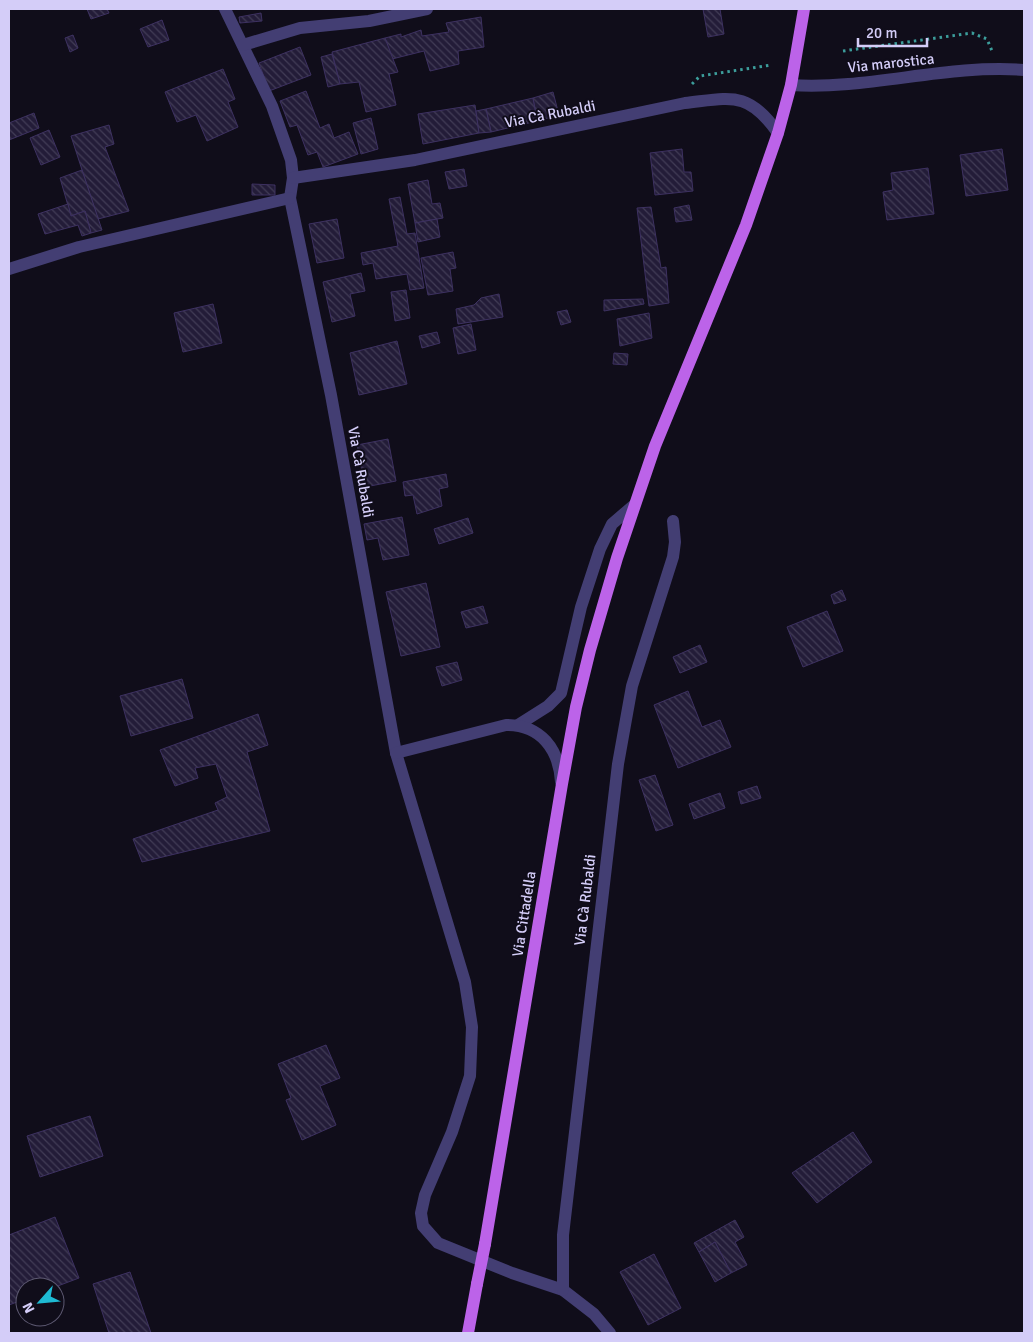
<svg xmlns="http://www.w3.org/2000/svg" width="1033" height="1342" font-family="Signika,sans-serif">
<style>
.building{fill:url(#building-back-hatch);stroke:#3d3161}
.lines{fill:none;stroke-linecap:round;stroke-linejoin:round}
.path{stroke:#3c9d9b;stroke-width:3;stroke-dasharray:2.5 4;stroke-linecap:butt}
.minor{stroke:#433e73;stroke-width:12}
.major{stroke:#bc63e9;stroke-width:12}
.major-bridge{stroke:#bc63e9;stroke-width:12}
.labels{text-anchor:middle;stroke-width:4;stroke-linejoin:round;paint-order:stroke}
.street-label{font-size:15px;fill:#d4cdf8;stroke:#100d1a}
</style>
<defs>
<pattern id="building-back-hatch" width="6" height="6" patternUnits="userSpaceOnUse" patternTransform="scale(1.25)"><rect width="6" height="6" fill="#231c38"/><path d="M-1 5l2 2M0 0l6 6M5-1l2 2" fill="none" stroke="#423c56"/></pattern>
</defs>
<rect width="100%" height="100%" fill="#100d1a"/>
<g class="building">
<path d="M87,9H107L109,13L91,19Z"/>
<path d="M703,9H720L724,34L708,37Z"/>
<path d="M261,13L262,21L240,23L239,17Z"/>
<path d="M481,17L484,47L458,51L459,64L430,71L424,51L392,59L385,38L401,34V37L421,30L422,36L449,32L446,23Z"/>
<path d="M162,20L169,40L148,47L140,29Z"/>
<path d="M73,35L78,48L70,52L65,38Z"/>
<path d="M385,38L398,72L389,74L396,105L366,112L359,82L340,84L332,52Z"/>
<path d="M300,47L311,75L269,91L259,63Z"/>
<path d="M332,54L340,84L328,87L321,57Z"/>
<path d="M223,69L235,99L228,102L238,127L207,141L196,115L177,122L165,92Z"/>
<path d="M306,91L320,128L329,124L334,138L349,132L358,154L323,167L317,152L308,155L297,125L290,127L280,101Z"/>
<path d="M553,92L559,115L537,121L533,98Z"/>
<path d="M533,98L537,121L491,132L486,109Z"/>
<path d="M475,105L479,133L423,144L418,114Z"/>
<path d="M486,109L491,132L479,133L476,111Z"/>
<path d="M34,113L39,128L9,140V123Z"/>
<path d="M371,118L378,149L361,154L353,123Z"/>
<path d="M109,125L114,144L105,147L129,211L98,219L71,136Z"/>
<path d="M49,130L60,157L41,165L30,138Z"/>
<path d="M682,149L684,172H691L693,191L655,195L650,153Z"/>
<path d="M1002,149L1008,190L966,196L960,155Z"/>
<path d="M928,168L934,214L887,220L883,192L893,190L891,173Z"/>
<path d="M464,169L467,186L449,189L445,172Z"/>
<path d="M82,170L102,230L91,233L85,211L71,216L60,178Z"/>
<path d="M428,180L432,204L440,203L443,218L415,223L408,184Z"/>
<path d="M252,184L275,185V195H252Z"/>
<path d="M400,197L407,234L415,233L424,288L410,290L407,274L376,279L373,263L363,265L361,253L398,246L389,199Z"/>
<path d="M68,204L71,216L85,211L91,233L82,236L78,225L45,234L38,214Z"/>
<path d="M689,205L692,220L676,222L674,208Z"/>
<path d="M651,207L661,268L666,267L669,303L649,306L637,208Z"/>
<path d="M337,219L344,258L317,263L309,224Z"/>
<path d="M437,219L440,237L418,242L415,223Z"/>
<path d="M453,252L456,268L450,269L453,291L428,295L421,258Z"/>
<path d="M361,273L365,291L350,294L355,316L332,322L323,282Z"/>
<path d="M406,290L410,318L395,321L391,292Z"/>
<path d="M499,294L503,317L458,324L456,309L474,305L481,298Z"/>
<path d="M643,299L644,304L604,311V300Z"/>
<path d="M213,304L222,343L183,352L174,313Z"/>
<path d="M567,310L571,322L561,325L557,312Z"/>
<path d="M649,313L652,338L620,346L617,319Z"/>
<path d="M471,324L476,350L458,354L453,328Z"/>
<path d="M437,332L440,343L422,348L419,336Z"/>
<path d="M397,341L407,384L359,395L350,353Z"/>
<path d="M614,353L628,354L627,365L613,364Z"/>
<path d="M388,439L396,481L365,487L357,445Z"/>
<path d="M446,474L448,487L439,489L442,506L417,514L413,495L405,496L403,482Z"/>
<path d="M402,517L409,555L383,560L378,538L367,540L364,524Z"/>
<path d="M468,518L473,533L439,544L434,529Z"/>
<path d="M426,583L440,647L401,656L386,592Z"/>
<path d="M842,590L846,600L834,604L831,595Z"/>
<path d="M483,606L488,623L466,628L461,612Z"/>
<path d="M827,611L843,651L803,667L787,627Z"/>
<path d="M700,645L707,662L680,673L673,657Z"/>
<path d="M457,662L462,680L442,686L436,667Z"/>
<path d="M182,679L193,718L131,736L120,696Z"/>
<path d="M688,691L702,727L720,720L731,747L678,768L654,705Z"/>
<path d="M258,714L268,745L247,752L270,831L142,862L133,839L218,810L215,803L227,797L216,764L195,768L198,778L175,786L160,750Z"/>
<path d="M655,775L673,825L656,831L639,780Z"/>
<path d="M757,786L761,798L741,804L738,792Z"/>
<path d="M720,793L725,808L694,819L689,804Z"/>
<path d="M326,1045L340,1078L320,1086L336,1125L302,1140L286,1100L291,1098L278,1064Z"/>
<path d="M90,1116L103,1156L40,1177L27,1136Z"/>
<path d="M853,1132L872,1162L817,1203L792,1173Z"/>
<path d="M55,1217L79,1278L55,1287H25V1299L9,1305V1235Z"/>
<path d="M735,1220L744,1237L735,1242L747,1265L731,1273L715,1242L699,1252L694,1243Z"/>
<path d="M715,1242L731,1273L715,1282L699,1252Z"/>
<path d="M654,1254L681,1308L648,1325L620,1272Z"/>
<path d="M130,1272L151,1333H109L93,1284Z"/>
</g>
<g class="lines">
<g class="path">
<path d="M843,51L972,33L987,39L992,51"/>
<path d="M692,84L700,76L771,65"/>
</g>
<g class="minor">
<path d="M225,9L272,106L291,160L293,178L290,198L331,395L396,753L465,982L472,1027L470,1076L452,1132L425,1195L421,1213L423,1226L438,1243L512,1273L563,1290L594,1314L610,1333"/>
<path d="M243,45L300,28L369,21L427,9"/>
<path d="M791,85C869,90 946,64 1024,70"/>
<path d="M293,178L415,160L685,103C731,98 748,90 778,133"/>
<path d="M9,269L79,247L290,198"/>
<path d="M518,725L548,706L561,693L581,607L600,549L612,524L633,506"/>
<path d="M396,753L506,725C541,725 559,749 561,782"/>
<path d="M563,1290V1235L618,764L632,686L673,557L675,542L673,521"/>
</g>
<g class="major">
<path d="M485,1244L562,784L576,707L590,650L617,558L655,446L746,225L778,133L791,85L804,9"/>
<path d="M468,1333L477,1284"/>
</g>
<path class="major-bridge" d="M477,1284L485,1244"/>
</g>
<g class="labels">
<g class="street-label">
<text transform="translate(891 63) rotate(-6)" y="5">Via marostica</text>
<text transform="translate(550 114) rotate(-11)" y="5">Via Cà Rubaldi</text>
<text transform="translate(361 472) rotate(80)" y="5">Via Cà Rubaldi</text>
<text transform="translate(585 900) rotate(-83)" y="5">Via Cà Rubaldi</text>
<text transform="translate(524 914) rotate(-81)" y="5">Via Cittadella</text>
</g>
</g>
<rect width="1033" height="1342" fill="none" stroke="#d4cdf8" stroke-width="20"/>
<g transform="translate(40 1302) rotate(243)"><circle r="24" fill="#100d1a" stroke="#5e5a73"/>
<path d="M0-4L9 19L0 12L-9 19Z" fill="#1ebad3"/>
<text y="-8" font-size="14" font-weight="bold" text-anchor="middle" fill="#d4cdf8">N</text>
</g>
<path d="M858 38v8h69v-8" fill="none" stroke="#d4cdf8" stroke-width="2.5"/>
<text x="866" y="38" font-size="15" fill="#d4cdf8" stroke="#100d1a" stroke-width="4" paint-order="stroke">20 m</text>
</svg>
